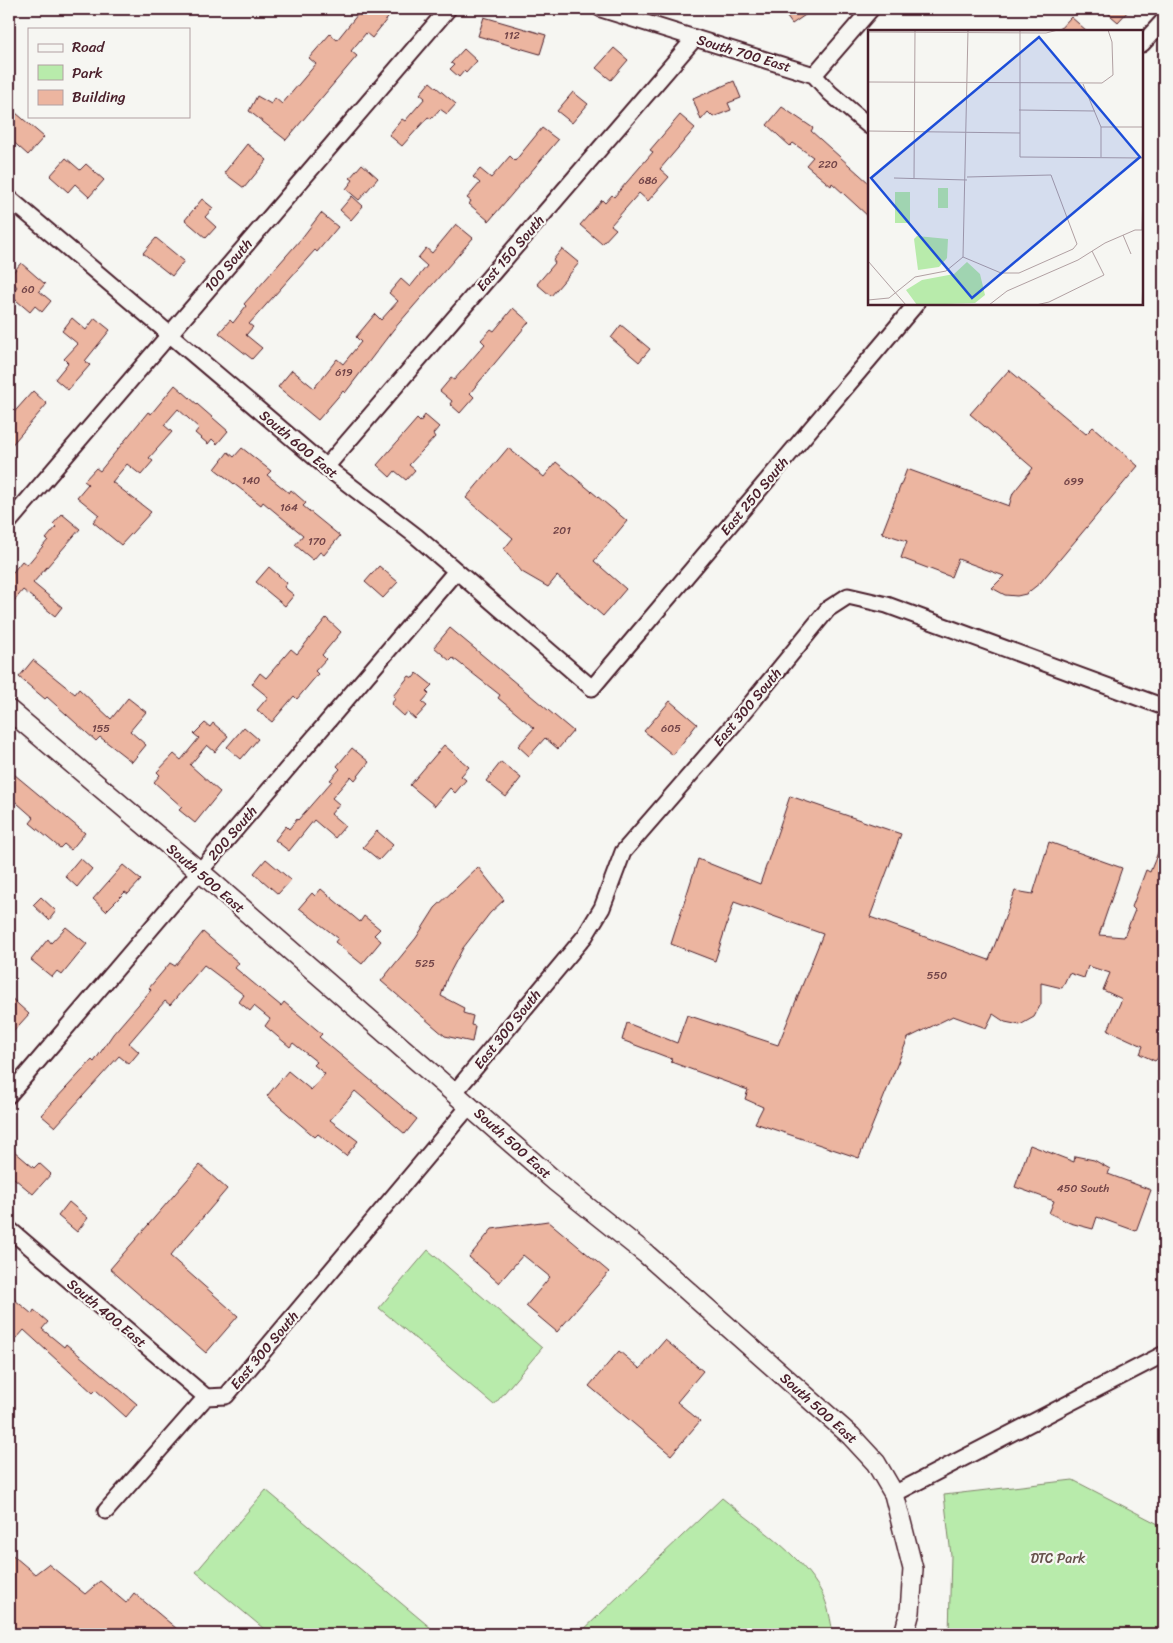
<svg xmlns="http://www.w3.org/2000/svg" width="1173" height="1643" font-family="Sriracha,sans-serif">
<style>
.green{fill:#b8ebab;stroke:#81856b}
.building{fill:#ecb5a0;stroke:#4a1f2b}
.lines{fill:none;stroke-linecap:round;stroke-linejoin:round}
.minor-casing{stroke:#4a1f2b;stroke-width:19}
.tertiary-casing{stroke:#4a1f2b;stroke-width:22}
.minor{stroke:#f6f6f2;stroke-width:15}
.tertiary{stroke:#f6f6f2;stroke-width:19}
.labels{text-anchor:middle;stroke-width:4.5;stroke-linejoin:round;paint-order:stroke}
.number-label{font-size:11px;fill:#724448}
.street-label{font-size:14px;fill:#4a1f2b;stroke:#f6f6f2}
.park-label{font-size:14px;fill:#66524b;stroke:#f6f6f2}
.inset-road{fill:none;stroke:#b1a0a2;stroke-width:1}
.view{fill:#1d4ed8;fill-opacity:0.15;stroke:#1d4ed8;stroke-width:2.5}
.inset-edge{fill:none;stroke:#4a1f2b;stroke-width:2.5}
</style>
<rect width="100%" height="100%" fill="#f6f6f2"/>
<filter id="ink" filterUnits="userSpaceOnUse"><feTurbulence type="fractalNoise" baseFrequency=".02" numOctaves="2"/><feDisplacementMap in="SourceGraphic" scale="10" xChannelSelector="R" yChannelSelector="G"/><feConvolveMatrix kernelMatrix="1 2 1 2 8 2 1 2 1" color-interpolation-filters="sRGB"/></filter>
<g filter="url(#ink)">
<g class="green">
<path d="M428,1250L542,1348L494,1405L379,1308Z"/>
<path d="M1073,1480L1164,1527V1634H949L951,1555L944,1495Z"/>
<path d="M266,1490L438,1634H270L196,1572Z"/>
<path d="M722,1498C756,1526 800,1553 822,1593C828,1605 831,1621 833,1634H579Z"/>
</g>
<g class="building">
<path d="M362,9H395L372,38L366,33L351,51L357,56L286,140L249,111L257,96L271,104L275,98L282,104L316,64L309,58L330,34L337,40Z"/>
<path d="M781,9H814L792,24Z"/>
<path d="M1103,9H1130L1118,22Z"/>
<path d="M484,17L546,35L540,54L478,36Z"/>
<path d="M1071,17L1087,31H1058Z"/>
<path d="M614,48L628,60L611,80L596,68Z"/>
<path d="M464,49L477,61L466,73L464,71L459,77L450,69L454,65L451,63Z"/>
<path d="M734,81L741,98L728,103L731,110L713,117L708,112L701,120L693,99Z"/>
<path d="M430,82L456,104L447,114L440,109L431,119L428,117L402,146L389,135L402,119L405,121L425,98L420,94Z"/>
<path d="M573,92L588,104L572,123L557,111Z"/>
<path d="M9,107L44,137L28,155L9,138Z"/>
<path d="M782,107L813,128L811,131L869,183V217L832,183L831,186L806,165L813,157L793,143L790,146L767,125Z"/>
<path d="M680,115L695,128L660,169L669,177L648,201L639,193L611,225L616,229L602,244L580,225L602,200L605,203L612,195L614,197L653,152L650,150Z"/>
<path d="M542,128L558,140L489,221L469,204L471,201L467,198L480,183L473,177L480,169L491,178L510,156L515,161Z"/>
<path d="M247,144L267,160L244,188L224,173Z"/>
<path d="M66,158L80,170L86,164L104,180L89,197L75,184L68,192L50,176Z"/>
<path d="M362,164L378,178L359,200L346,189L353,180L350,178Z"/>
<path d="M352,196L363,206L351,220L340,210Z"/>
<path d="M202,199L213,208L205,217L216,227L206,238L185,220Z"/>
<path d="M321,213L338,227L317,252L315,250L249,324L253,327L246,335L262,348L252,359L219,333L230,320L233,323L246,306L244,304L301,239Z"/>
<path d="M456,224L473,238L393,330L345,393L343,391L318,420L278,387L292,370L314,388L337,359L343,364L361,342L356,337L375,314L381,320L398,301L389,293L401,279L410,287L427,266L418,258L426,248L432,253Z"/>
<path d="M156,238L184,261L172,276L143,253Z"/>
<path d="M562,249L579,263L551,296L537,284L555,263L553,260Z"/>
<path d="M21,263L45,284L39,291L51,301L42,312L35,306L30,312L10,295L17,287L9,277Z"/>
<path d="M513,308L529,322L470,393L474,397L460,413L450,404L452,401L440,391L451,378L454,380L485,344L481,340L491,329L494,331Z"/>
<path d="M72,318L86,330L95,318L110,330L85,361L90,365L68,390L55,379L68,363L64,359L78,344L62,331Z"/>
<path d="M621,325L650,349L639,362L611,338Z"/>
<path d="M1009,370L1086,434L1093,427L1138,466L1040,583L1026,594L1017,596L1005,595L992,588L1004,576L958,559L951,577L901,558L907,541L882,533L907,469L1009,506L1013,493L1033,468L970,414Z"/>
<path d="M175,385L228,431L217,444L212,439L208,444L195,433L199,428L178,409L164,425L172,432L149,458L153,461L141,475L127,464L112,482L151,512L121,545L93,522L99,515L77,497L88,484L84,481L96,468L100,471L148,412L151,414Z"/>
<path d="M33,391L47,404L9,448V418Z"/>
<path d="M425,415L439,427L433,434L435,437L409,465L415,470L406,480L395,471L390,477L377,465L417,419L420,422Z"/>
<path d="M242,448L271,471L267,475L289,493L291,490L306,503L303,506L340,536L324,555L320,552L313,560L295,545L303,535L263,502L261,505L215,469L228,452L234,457Z"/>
<path d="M508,448L544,477L556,462L627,521L594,561L626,589L603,616L557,576L548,587L522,572L504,549L513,538L466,498Z"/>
<path d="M62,514L80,529L33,583L62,607L55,616L23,590L9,607V577L22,561L27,565L48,540L46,539L56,527L53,524Z"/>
<path d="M379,566L398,582L383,598L365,582Z"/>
<path d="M269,567L287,583L284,587L294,595L285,606L256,582Z"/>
<path d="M326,618L341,632L322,655L326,659L315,671L318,674L297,699L294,696L272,722L257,710L268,697L252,684L260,673L266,678L291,649L297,654Z"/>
<path d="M450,628L573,731L558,749L545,738L529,756L518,746L534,728L498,698L500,695L453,658L450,661L434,647Z"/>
<path d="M33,660L75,694L79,689L111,719L128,698L146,712L130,731L146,745L132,762L100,737L96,741L47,697L45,699L19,677Z"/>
<path d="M417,673L432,685L426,691L429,694L422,702L427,706L415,719L407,712L404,716L391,704L396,698L393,696L409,676L413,678Z"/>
<path d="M670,701L697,724L673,755L644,731Z"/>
<path d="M205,723L210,727L213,723L228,736L215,752L207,745L190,765L220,792L195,823L179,810L182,807L154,782L160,775L157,772L174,754L181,760L199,738L194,734Z"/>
<path d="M244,727L258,739L241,759L227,747Z"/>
<path d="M444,745L469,767L461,776L466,780L455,793L450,788L435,806L410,785Z"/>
<path d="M352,748L369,762L355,780L351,776L332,798L339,804L331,814L345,826L335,838L314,820L289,851L275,840L286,826L289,829L297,819L298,820L332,781L330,780L340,769L337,766Z"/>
<path d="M501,762L521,778L506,797L486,781Z"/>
<path d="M9,770L85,833L71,850L64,844L60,848L30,823L34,818L9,796Z"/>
<path d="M790,796L901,834L870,917L989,960L1015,891L1033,894L1049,842L1122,868L1099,935L1124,937L1135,910L1132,907L1146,870L1150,872L1164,838V1051L1155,1061L1140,1054L1143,1046L1108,1030L1122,999L1103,990L1110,973L1088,966L1084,978L1069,973L1062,988L1041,983V1004L1034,1017L1020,1025L1005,1022L993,1014L986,1028L953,1016L908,1038L859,1158L755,1123L763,1107L745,1099L748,1090L671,1062L672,1059L622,1040L627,1023L677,1043L687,1015L778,1045L823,934L734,902L715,961L671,944L698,859L760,884Z"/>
<path d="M377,831L393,845L379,860L363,847Z"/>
<path d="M80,858L92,869L77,887L65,876Z"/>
<path d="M266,859L291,880L278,894L254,873Z"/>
<path d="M123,865L141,880L128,894L125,892L106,911L93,899Z"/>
<path d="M478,867L504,900L490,913L463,948L447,978L441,996L464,1008L463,1013L473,1016L471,1025L475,1026L472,1042L445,1036L381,981L416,938L435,908Z"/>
<path d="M321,889L360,922L364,916L380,929L374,935L381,941L362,964L335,942L338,938L299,908L312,893L315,896Z"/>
<path d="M41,897L56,911L49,920L33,905Z"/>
<path d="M66,927L87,944L62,975L57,971L52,977L31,960L48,939L51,943Z"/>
<path d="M203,932L239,963L235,968L281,1006L284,1002L322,1034L319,1037L417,1119L405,1134L355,1091L330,1120L358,1141L346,1156L318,1134L315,1137L267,1096L288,1071L311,1090L325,1074L314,1065L317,1062L293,1043L290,1047L265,1026L270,1019L254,1006L250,1011L239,1002L244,995L204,965L170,1005L165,1001L129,1043L139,1052L129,1064L119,1056L55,1127L41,1115L92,1060L94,1062L113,1034L151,990L149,988L170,963L175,966Z"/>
<path d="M9,996L29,1014L9,1036Z"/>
<path d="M1030,1145L1074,1162L1075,1156L1094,1160L1110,1169L1108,1174L1151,1190L1136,1231L1097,1217L1093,1229L1070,1223L1049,1213L1054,1201L1015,1187Z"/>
<path d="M14,1151L34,1168L39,1163L51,1174L33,1194L9,1174V1157Z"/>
<path d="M200,1165L227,1189L170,1256L238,1316L206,1353L110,1269Z"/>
<path d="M69,1202L88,1218L77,1232L58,1216Z"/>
<path d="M548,1221L609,1272L557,1332L526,1306L550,1277L523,1255L499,1283L469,1257L492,1229Z"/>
<path d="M9,1295L32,1314L34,1310L48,1322L42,1329L64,1347L66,1344L137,1404L126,1417L96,1390L93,1393L24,1330L17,1338L9,1332Z"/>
<path d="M665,1340L703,1371L677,1402L700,1421L671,1455L589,1386L619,1351L640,1369Z"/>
<path d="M9,1552L35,1574L48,1564L85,1594L100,1581L126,1603L134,1593L183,1634H9Z"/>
</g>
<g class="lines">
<g class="minor-casing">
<g id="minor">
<path d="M601,9L814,75L830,93L869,126"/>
<path d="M1142,44L1164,20"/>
<path d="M814,75L871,9"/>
<path d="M9,198L326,467L416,536L592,688L916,304"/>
<path d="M326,467L695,38"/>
<path d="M9,522L448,9"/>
<path d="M455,1092L585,936L602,908L623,852L735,723L828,609L848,596L887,605L1164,707"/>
<path d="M9,1095L456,571"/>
<path d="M9,1229L206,1397"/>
<path d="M894,1494L1164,1354"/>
<path d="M106,1511L206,1397L226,1396L470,1105"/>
</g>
</g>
<g class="tertiary-casing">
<path id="tertiary" d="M9,710L212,882L556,1182L646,1254L851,1436L876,1463L894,1494L913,1569L910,1612L904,1634"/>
</g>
<use href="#minor" class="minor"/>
<use href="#tertiary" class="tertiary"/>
</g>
</g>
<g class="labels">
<g class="number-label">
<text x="512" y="39">112</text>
<text x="828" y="168">220</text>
<text x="648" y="184">686</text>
<text x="28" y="293">60</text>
<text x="344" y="376">619</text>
<text x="251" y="484">140</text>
<text x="1074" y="485">699</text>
<text x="289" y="511">164</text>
<text x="562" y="534">201</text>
<text x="317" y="545">170</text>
<text x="101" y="732">155</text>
<text x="671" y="732">605</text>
<text x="425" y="967">525</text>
<text x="937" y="979">550</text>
<text x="1083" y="1192">450 South</text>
</g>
<g class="street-label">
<text transform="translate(744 53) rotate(17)" y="5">South 700 East</text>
<text transform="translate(510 253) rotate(-49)" y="5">East 150 South</text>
<text transform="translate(228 265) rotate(-49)" y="5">100 South</text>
<text transform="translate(299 444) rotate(40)" y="5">South 600 East</text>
<text transform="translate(754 496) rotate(-50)" y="5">East 250 South</text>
<text transform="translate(747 707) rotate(-50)" y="5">East 300 South</text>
<text transform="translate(232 833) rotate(-49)" y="5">200 South</text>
<text transform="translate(206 878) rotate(41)" y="5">South 500 East</text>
<text transform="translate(507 1029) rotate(-51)" y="5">East 300 South</text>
<text transform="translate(513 1143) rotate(42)" y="5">South 500 East</text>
<text transform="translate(107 1313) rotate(40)" y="5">South 400 East</text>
<text transform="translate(264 1350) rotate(-50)" y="5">East 300 South</text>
<text transform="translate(819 1408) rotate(42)" y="5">South 500 East</text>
</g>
<g class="park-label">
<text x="1058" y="1563">DTC Park</text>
</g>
</g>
<g transform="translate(868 30)">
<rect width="275" height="275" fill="#f6f6f2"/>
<path d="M70,158H80V178H70ZM27,162H42V193H27ZM49,206L80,209L79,228L71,237L50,240L46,209ZM99,232L112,244L117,265L107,273L49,275L38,260L54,250L86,244Z" fill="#b8ebab"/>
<path class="inset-road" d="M152,0V127L275,128M0,2L178,3L190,0M0,52L234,53L245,45L244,12L240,0M215,54L233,97V127M151,80L227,81M233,97H275M0,101L152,103M26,148L99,150M46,148L47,1M274,200L275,159M255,205L263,224M95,227L133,243H151L205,219L209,214L183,145L99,147M0,231L38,275M0,270L21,268L47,247L78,241L95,227L100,0M121,275L139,261L210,230L237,213L267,200H275M168,275L181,272L236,245L224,221M274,275L275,249"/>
<path class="view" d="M171,7L272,127L104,268L3,148Z"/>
<rect width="275" height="275" class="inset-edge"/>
</g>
<rect width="1173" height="1643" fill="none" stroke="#f6f6f2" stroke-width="30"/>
<rect x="15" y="15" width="1143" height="1613" fill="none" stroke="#4a1f2b" stroke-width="2" filter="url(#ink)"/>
<rect x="28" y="28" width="162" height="90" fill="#f6f6f2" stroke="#b1a0a2"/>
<rect x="38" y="44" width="25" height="8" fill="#f6f6f2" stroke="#b1a0a2"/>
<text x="72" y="52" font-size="15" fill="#4a1f2b">Road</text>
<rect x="38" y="65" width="25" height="15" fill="#b8ebab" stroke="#b1a0a2"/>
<text x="72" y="78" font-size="15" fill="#4a1f2b">Park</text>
<rect x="38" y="90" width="25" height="15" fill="#ecb5a0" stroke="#b1a0a2"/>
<text x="72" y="102" font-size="15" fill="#4a1f2b">Building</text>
</svg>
